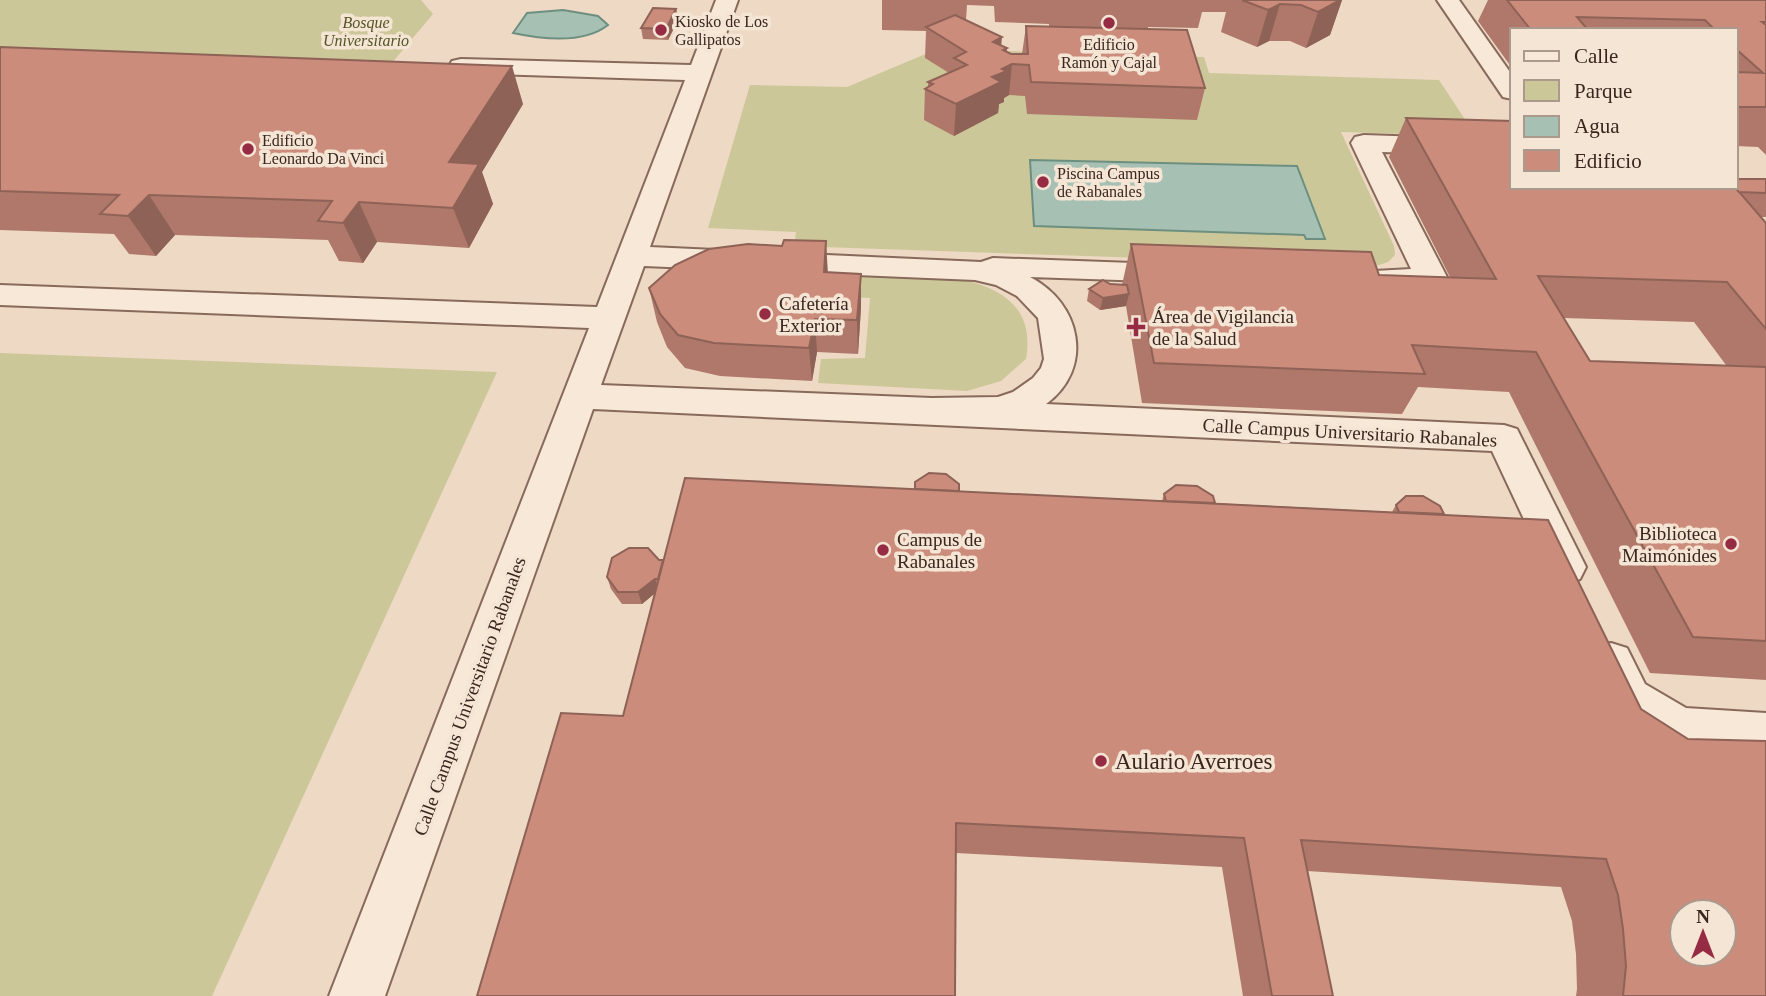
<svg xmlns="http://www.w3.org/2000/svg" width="1766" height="996" font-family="Georgia,serif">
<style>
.green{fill:#ccc799}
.water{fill:#a6c1b4;stroke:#6d8f80;stroke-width:2}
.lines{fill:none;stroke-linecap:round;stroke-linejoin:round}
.street-casing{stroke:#886a5b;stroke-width:4}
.street{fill:#f8e8d8;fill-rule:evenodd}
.wall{fill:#af786a;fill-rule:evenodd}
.shaded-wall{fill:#8e6256}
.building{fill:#cb8c7b;stroke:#8e6256;stroke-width:2;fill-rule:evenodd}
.poi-dot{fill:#962c43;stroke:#f5e5d4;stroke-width:2.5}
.labels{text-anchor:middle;stroke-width:7;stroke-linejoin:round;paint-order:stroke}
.far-poi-label{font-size:16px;fill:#39261f;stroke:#f5e5d4;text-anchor:start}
.far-park-label{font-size:16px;font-style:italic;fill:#535526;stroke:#f5e5d4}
.poi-label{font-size:19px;fill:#39261f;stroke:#f5e5d4;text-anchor:start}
.street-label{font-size:19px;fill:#39261f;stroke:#f5e5d4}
.near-poi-label{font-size:23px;fill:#39261f;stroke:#f5e5d4;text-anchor:start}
</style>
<rect width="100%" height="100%" fill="#eed9c5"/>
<g class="green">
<path d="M0,0H421L433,14L391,64L0,53Z"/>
<path d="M954,42L1006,67L1007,51L1204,57L1209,73L1439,80L1476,136L1341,132L1394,246L1395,255L1388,262L1376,266L794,246L796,232L708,228L750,85L847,87Z"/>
<path d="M830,275C894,276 1044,257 1026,359L1001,381L967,391L818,383L821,359L865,358L870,298L827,296Z"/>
<path d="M0,353L497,372L212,996H0Z"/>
</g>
<g class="water">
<path d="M563,10L598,16L608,25C584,44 541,39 513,33L527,13Z"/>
<path d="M1030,160L1297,166L1325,239H1306L1304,235L1034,226Z"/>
</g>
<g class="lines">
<g class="street-casing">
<g id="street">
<path d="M716,0H738L650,247L981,262L993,258L1188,265L1193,272L1188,279L1177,282L1030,277C1081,303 1095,368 1046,404L1504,425L1517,429L1586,567L1580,579L1566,584L1552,579L1492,451L593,409L385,996H329L589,328L0,305V285L597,307L685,80L461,73L452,71L449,66L452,61L461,59L691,65ZM644,266L975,280L996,285L1017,296L1038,318L1044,359L1041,368L1033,378L1013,392L998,397L932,398L601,385Z"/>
<path d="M1437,0H1459L1512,75V99L1503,97Z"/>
<path d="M1364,135L1512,140V156L1382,152L1448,279L1443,286C1422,291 1395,290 1374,285L1369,278L1374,271L1411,269L1351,143L1355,137Z"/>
<path d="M1611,643L1627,648L1645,684L1686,708L1766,713V755L1680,750L1664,744L1613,712L1589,662L1595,648Z"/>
</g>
</g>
<use href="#street" class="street"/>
</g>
<g class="wall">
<path d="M882,0H1342L1330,35L1306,48L1290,41H1269L1257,47L1221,32L1226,12H1202L1198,28L1148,27V29L1205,88L1197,120L1027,114L1025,96L1009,95L1004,98V102L999,104L998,113L954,136L924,120L925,89L928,87V82L949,73L925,58L926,31L882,30ZM967,5L994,6L995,22L1049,24V27L1026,26L1022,54H1011L1006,51L1001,46L966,20Z"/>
<path d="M1488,0H1766V155L1758,147L1736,146V30H1512V68L1478,21Z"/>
<path d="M676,9L678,20L668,40L643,39L641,28Z"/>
<path d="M0,47L523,104L482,172L493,204L469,248L377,242L363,263L339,261L328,240L175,235L156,256L129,254L114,234L0,230Z"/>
<path d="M1406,118L1512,187L1766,179V217H1761L1766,223V680L1650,673L1509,392L1418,387L1402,414L1142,403L1126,306L1100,310L1087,301L1089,289L1110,284L1122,285L1131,244L1379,275L1450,277L1389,157ZM1564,318L1694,322L1726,365L1590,361Z"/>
<path d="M828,273L861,274V307L858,354L817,352L812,381L720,376L685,368L667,347L657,322L649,288Z"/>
<path d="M959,491L1162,501L1164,494L1215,503L1392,512L1396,505L1444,514L1766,996H1576L1577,989L1576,954L1572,921L1561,887L1307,871L1333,996H1243L1222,867L956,853L623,716L654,594L642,604H622L611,589L607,577L659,560H663Z"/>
</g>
<g class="shaded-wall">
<path d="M1340,0H1342L1330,35L1306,48L1318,12Z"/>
<path d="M1280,4L1269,41L1257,47L1268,10Z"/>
<path d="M676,9L678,20L668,40L666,29Z"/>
<path d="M1002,37L999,68L993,42Z"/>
<path d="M1007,48L1005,68L1012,64L1009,95L1004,98V102L999,104L998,113L954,136L956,104L992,77L1003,50Z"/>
<path d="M512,66L523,104L482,172L493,204L469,248L453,208L449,162Z"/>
<path d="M149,195L175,235L156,256L128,216Z"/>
<path d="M359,202L377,242L363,263L343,223Z"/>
<path d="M826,241L828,274L824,272Z"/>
<path d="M861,274V307L858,354L857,320Z"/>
<path d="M1129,294L1126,306L1100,310L1103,298Z"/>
<path d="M815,319L817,352L812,381L809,348Z"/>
<path d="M655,579L659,590L642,604L638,592Z"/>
</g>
<g class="building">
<path d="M1242,0H1340L1318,12L1301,5L1280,4L1268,10Z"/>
<path d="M1507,0H1766V22H1762L1766,25V107H1736V72L1763,73L1736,49V30H1715L1705,20L1577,17L1588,30H1531Z"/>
<path d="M653,8L676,9L666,29L641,28Z"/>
<path d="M955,15L1002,37L993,42L1007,48L1003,50L1011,54H1028L1026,26L1187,30L1205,88L1031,82L1029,65L1012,64L1002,69L1007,71L992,77L1001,82L956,104L925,89L933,84L928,82L967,65L954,58L966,52L926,27Z"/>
<path d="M0,47L512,66L449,162L479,164L453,208L359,202L343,223L318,221L332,201L149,195L128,216L100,214L119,195L0,191Z"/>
<path d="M1406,118L1512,121V187H1735L1766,223V329L1727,282L1538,276L1590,361L1766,367V641L1693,637L1536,352L1412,345L1425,374L1154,363L1131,244L1371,252L1379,275L1496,279Z"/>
<path d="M1736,179H1766V193L1739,192L1735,187H1736Z"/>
<path d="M784,240L826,241L824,272L861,274L857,320L815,319L809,348L714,343L678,335L660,314L649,288L675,265L709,249L748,244L782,246Z"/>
<path d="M1103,280L1110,284L1127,285L1129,294L1103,298L1089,289Z"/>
<path d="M929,473L946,474L959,484V491L915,489V482Z"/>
<path d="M685,478L1548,520L1641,709L1688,739L1766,741V996H1623L1626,966L1623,929L1618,895L1606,859L1301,840L1333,996H1272L1244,838L956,823L955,996H477L561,713L623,716ZM1682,912H1724V954H1682Z"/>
<path d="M1176,485L1197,486L1213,496L1215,503L1166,501L1164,494Z"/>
<path d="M1406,496H1423L1440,506L1444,514L1399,512L1396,505Z"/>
<path d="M629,548H648L659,560H663L658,579H655L638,592H618L607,577L612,558Z"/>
</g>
<g class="poi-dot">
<circle cx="1109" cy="23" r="7"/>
<circle cx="661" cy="30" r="7"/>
<circle cx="248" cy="149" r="7"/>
<circle cx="1043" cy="182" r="7"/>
<circle cx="765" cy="314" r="7"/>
<path d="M1132.5 316.5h7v7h7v7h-7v7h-7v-7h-7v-7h7z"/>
<circle cx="1731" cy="544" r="7"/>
<circle cx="883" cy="550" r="7"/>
<circle cx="1101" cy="761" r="7"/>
</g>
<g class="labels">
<g class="far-poi-label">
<text x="675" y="27">Kiosko de Los<tspan x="675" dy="18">Gallipatos</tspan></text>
<text x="1109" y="50" text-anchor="middle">Edificio<tspan x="1109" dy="18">Ramón y Cajal</tspan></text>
<text x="262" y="146">Edificio<tspan x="262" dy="18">Leonardo Da Vinci</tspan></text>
<text x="1057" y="179">Piscina Campus<tspan x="1057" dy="18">de Rabanales</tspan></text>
</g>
<g class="far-park-label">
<text x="366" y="28">Bosque<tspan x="366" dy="18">Universitario</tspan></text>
</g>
<g class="poi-label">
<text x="779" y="310">Cafetería<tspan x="779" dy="22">Exterior</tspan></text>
<text x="1152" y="323">Área de Vigilancia<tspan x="1152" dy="22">de la Salud</tspan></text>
<text x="1717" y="540" text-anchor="end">Biblioteca<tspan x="1717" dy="22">Maimónides</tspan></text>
<text x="897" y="546">Campus de<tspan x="897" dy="22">Rabanales</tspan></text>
</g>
<g class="street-label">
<text transform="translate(1350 432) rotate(3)" y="7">Calle Campus Universitario Rabanales</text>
<text transform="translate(469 696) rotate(-70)" y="7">Calle Campus Universitario Rabanales</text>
</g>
<g class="near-poi-label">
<text x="1115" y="769">Aulario Averroes</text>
</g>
</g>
<rect x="1510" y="28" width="228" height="161" fill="#f5e5d4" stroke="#aa998c" stroke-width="2"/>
<rect x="1524" y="51" width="35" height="10" fill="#f8e8d8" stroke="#aa998c" stroke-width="2"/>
<text x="1574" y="63" font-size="21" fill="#39261f">Calle</text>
<rect x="1524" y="80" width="35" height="21" fill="#ccc799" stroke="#aa998c" stroke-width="2"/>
<text x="1574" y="98" font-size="21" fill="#39261f">Parque</text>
<rect x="1524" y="116" width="35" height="21" fill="#a6c1b4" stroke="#aa998c" stroke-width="2"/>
<text x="1574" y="133" font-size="21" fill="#39261f">Agua</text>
<rect x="1524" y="150" width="35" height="21" fill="#cb8c7b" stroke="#aa998c" stroke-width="2"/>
<text x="1574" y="168" font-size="21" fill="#39261f">Edificio</text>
<g transform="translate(1703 933)"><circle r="33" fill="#f5e5d4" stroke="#aa998c" stroke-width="2"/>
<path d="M0-5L12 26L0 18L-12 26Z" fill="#962c43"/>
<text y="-10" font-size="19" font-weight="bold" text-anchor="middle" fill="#39261f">N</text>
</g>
</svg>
